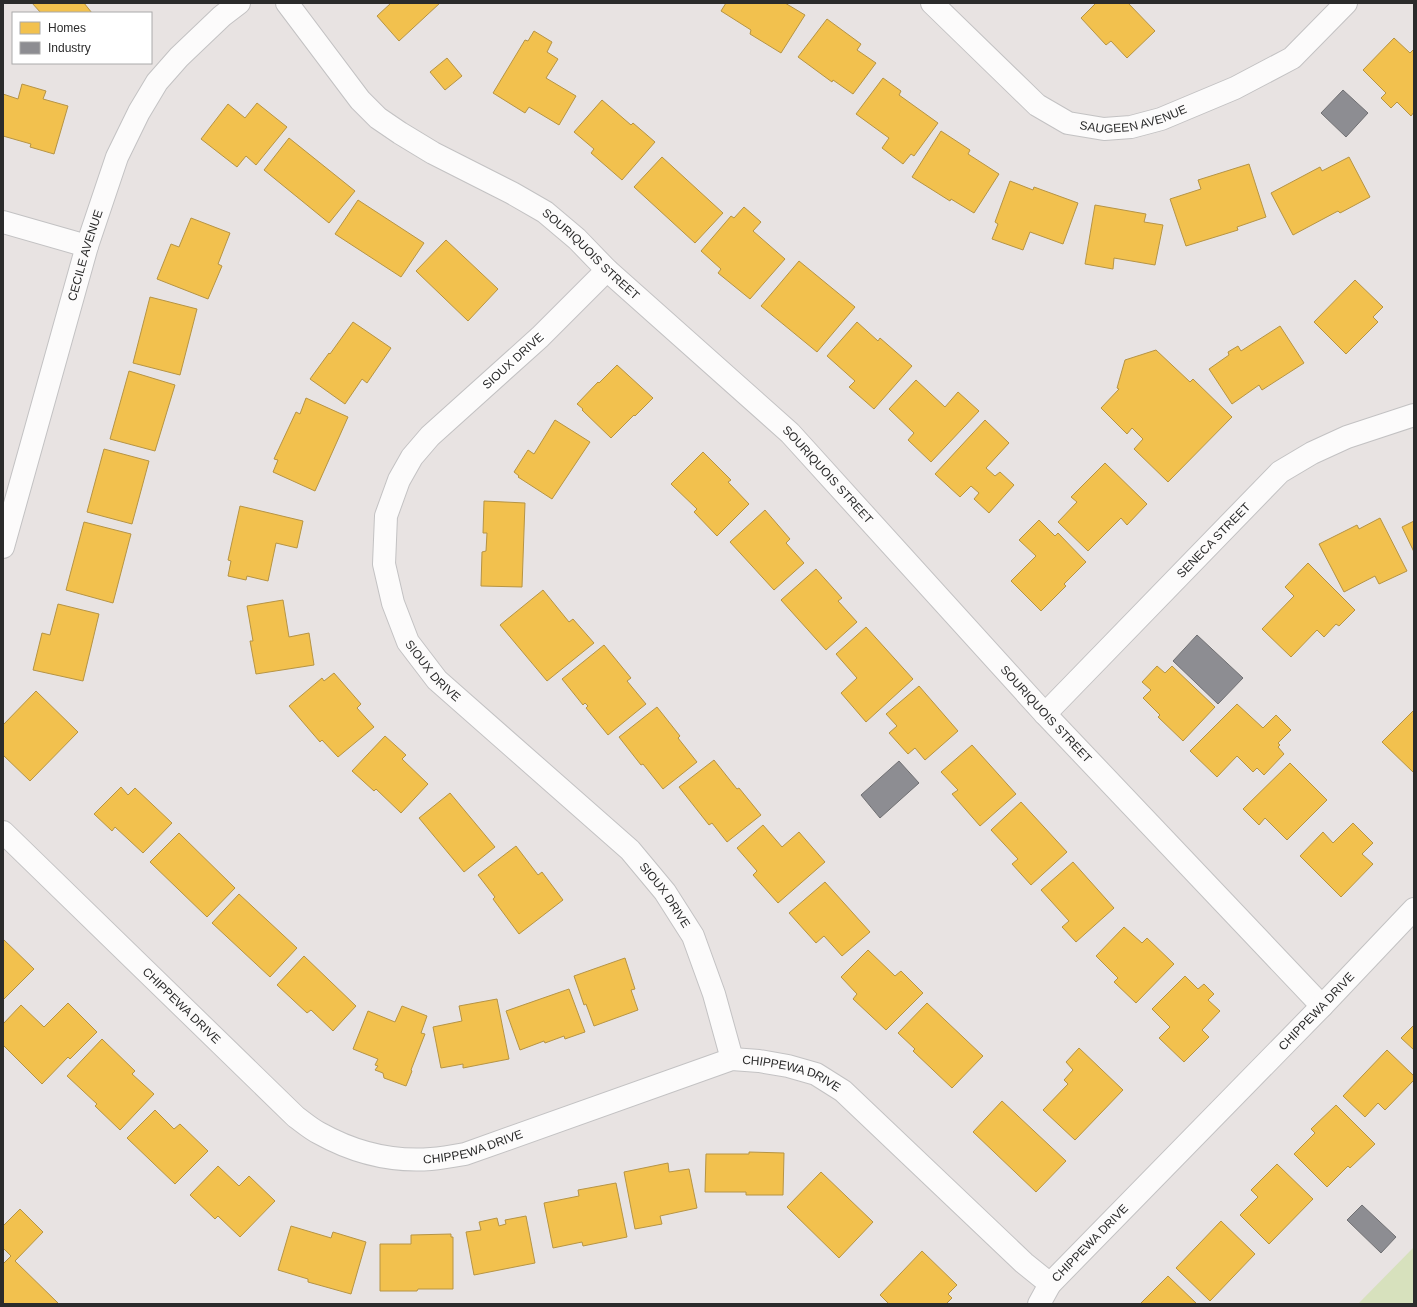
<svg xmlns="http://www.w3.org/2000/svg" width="1417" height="1307" font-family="Arial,sans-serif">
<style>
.green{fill:#d7e1bd}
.homes{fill:#f2c14e;stroke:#b69444}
.industry{fill:#8d8d92;stroke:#707073}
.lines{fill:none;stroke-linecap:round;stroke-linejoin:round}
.street-casing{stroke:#c3c2c3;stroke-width:24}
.street{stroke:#fcfbfb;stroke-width:22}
.labels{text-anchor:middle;stroke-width:4;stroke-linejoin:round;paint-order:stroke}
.street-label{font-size:12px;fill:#2b2b2b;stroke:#fff}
</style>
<rect width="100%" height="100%" fill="#e8e3e2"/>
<path class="green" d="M1414,1247V1304H1358Z"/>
<g class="homes">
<path d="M32,3H84L92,13H41Z"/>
<path d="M391,3H440L399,41L377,16Z"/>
<path d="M726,3H785L805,15L781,53L750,34L751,30L721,11Z"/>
<path d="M1096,3H1128L1155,31L1127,58L1111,41L1106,45L1081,18Z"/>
<path d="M827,19L861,44L857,50L876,63L853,94L833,80L832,82L798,57Z"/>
<path d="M534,31L552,42L547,52L558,59L546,78L576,96L559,125L529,107L525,113L493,93L525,40L528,41Z"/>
<path d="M1394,38L1410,53L1414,49V112L1411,116L1397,102L1391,108L1381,98L1386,93L1363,70Z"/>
<path d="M447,58L462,76L445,90L430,72Z"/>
<path d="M883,78L901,91L899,95L938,123L914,156L911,154L903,164L882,148L889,138L856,114Z"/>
<path d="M22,84L46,91L43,99L68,106L54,154L30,147L31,144L3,136V94L18,99Z"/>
<path d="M602,100L631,125L633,123L655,142L622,180L591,153L594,149L574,132Z"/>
<path d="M257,103L287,127L256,165L246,156L237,167L201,139L228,104L245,118Z"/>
<path d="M941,131L970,150L968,154L999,174L974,213L951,199L950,201L912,177Z"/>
<path d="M289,138L355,191L329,223L264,170Z"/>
<path d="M662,157L723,213L695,243L634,187Z"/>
<path d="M1349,157L1370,197L1340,213L1338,211L1293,235L1271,193L1320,167L1322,171Z"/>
<path d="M1249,164L1266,217L1237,227L1238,230L1186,246L1170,199L1201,189L1198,180Z"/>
<path d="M1010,181L1033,190L1034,187L1078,203L1063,244L1030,232L1023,250L992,239L998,224L995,222Z"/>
<path d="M358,200L424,243L401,277L335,234Z"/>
<path d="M1095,205L1146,214L1144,222L1163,225L1155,265L1114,258L1113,269L1085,264Z"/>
<path d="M744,207L761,222L753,231L785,259L750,299L718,273L721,269L701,251L731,216L734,218Z"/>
<path d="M191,218L230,233L218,264L222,266L208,299L157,279L171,244L179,247Z"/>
<path d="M446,240L498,289L468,321L416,271Z"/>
<path d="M799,261L855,307L817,352L761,306Z"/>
<path d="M1355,280L1383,307L1373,317L1378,322L1346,354L1314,322Z"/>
<path d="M150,297L197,309L180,375L133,363Z"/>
<path d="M353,322L391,348L367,383L362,379L345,404L310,379L329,353L330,354Z"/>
<path d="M857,322L878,341L880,338L912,366L874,409L849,387L855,381L827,356Z"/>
<path d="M1280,326L1304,363L1262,390L1259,385L1232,404L1209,369L1229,355L1228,352L1238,346L1241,351Z"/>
<path d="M1156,350L1190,382L1193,379L1232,417L1168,482L1134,449L1143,439L1132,428L1127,434L1101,408L1119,389L1117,388L1125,360Z"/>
<path d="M617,365L653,398L635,416L634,415L611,438L582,410L583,409L577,404L598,382L599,383Z"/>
<path d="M129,371L175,385L155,451L110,439Z"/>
<path d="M916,380L945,407L958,392L979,411L931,462L908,440L914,433L889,409Z"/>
<path d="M306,398L348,417L315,491L273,472L278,460L274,459L296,412L300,414Z"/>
<path d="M555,420L590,442L552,499L518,477L519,476L514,472L528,450L534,454Z"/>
<path d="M985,420L1009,443L986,468L995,476L1000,472L1014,485L989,513L974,499L979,493L971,486L960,497L935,474Z"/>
<path d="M104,449L149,461L132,524L87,512Z"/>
<path d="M703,452L731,480L728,482L749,504L717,536L694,512L697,509L671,484Z"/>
<path d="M1105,463L1147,504L1127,525L1121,518L1088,551L1058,522L1077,502L1071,497Z"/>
<path d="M484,501L525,503L522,587L481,586L482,552L486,551L487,533H483Z"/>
<path d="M240,506L303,521L297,548L276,543L268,581L247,576L246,580L228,576L231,561L228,560Z"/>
<path d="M765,510L790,539L786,543L804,563L774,590L730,542Z"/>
<path d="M1380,518L1407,571L1379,584L1375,576L1344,592L1319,544L1357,525L1359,529Z"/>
<path d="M1039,520L1055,536L1058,533L1086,562L1064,584L1066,586L1041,611L1011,581L1036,556L1019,540Z"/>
<path d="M1414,521V552L1402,527Z"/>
<path d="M84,522L131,534L113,603L66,590Z"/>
<path d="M1308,563L1355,610L1339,626L1336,624L1324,637L1317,630L1291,657L1262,629L1294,596L1285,587Z"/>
<path d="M816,569L842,598L838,601L857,622L826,650L781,600Z"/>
<path d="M543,590L569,622L573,619L594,643L547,681L500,625Z"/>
<path d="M283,600L289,637L309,633L314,665L256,674L250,641H253L247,606Z"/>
<path d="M58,604L99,614L83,681L33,670L42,633L50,635Z"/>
<path d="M866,627L913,679L866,722L841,693L857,678L836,654Z"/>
<path d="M604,645L631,678L627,681L646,704L608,735L586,708L588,706L585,703L583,705L562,679Z"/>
<path d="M1157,666L1165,673L1172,666L1215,707L1183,741L1158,717L1160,715L1143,698L1151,690L1142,682Z"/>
<path d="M334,673L361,704L357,708L374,727L338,757L322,740L320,742L289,706L322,678L324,681Z"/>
<path d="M919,686L958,731L925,760L915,748L908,754L889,733L897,726L886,714Z"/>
<path d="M36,691L78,732L30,781L3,755V725Z"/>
<path d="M1237,704L1263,728L1276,715L1291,730L1278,743L1280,745L1278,747L1284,754L1264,775L1257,768L1253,772L1237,756L1217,777L1190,751Z"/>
<path d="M657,707L680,736L678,738L697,762L663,789L643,764L641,765L619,737Z"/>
<path d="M1414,710V773L1382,742Z"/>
<path d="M385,736L406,755L402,759L428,784L401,813L376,789L374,791L352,771Z"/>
<path d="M972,745L1016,794L980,826L952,794L958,790L941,772Z"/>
<path d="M714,760L737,789L739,788L761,815L727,842L712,823L709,825L679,787Z"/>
<path d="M1290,763L1327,800L1287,840L1265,818L1259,825L1243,809Z"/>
<path d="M121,787L128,795L135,788L172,823L143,853L115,827L112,831L94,814Z"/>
<path d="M450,793L495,847L464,872L419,818Z"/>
<path d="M1021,802L1067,852L1031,885L1012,864L1018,859L991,830Z"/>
<path d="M1353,823L1373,843L1362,854L1373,864L1341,897L1300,856L1323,832L1333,843Z"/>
<path d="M763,825L782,847L799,832L825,862L778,903L753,875L757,871L737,848Z"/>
<path d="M179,833L235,888L207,917L150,862Z"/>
<path d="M516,846L538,875L542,872L563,900L519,934L493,899L495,897L478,875Z"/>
<path d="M1073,862L1114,908L1076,942L1062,927L1069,921L1041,890Z"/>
<path d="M825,882L870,932L842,956L824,936L816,943L789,913Z"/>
<path d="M239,894L297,948L270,977L212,923Z"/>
<path d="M1124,927L1142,943L1147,938L1174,964L1136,1003L1114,982L1118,978L1096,956Z"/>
<path d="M3,939L34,969L3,1000Z"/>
<path d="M868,950L895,976L901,971L923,993L886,1030L853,999L857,994L841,977Z"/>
<path d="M304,956L356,1006L333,1031L311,1010L307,1013L277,985Z"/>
<path d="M625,958L635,989L631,990L638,1010L594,1026L586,1004L584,1005L574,976Z"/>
<path d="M1185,976L1198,989L1204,984L1214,994L1208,1000L1220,1011L1202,1030L1209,1037L1184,1062L1159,1038L1170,1027L1152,1009Z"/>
<path d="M569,989L585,1032L565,1039L564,1036L545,1043L544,1041L520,1050L506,1011Z"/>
<path d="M497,999L509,1059L463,1068V1064L441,1068L433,1027L462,1021L459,1006Z"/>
<path d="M68,1003L97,1032L70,1059L68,1057L42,1084L3,1045V1024L21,1005L44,1027Z"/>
<path d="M927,1003L983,1056L952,1088L913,1051L915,1049L898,1033Z"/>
<path d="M402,1006L427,1016L421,1033L425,1034L411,1070L412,1071L406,1086L384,1078L383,1073L375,1070L378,1066L375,1065L378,1059L353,1049L368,1011L395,1022Z"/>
<path d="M1414,1025V1050L1401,1038Z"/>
<path d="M102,1039L135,1071L132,1074L154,1094L120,1130L95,1106L97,1104L67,1076Z"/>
<path d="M1079,1048L1123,1090L1075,1140L1043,1110L1068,1084L1064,1080L1073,1070L1066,1062Z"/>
<path d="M1387,1050L1414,1076V1080L1385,1110L1378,1103L1365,1117L1343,1096Z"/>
<path d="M1002,1101L1066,1161L1036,1192L973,1132Z"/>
<path d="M1336,1105L1375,1144L1350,1168L1348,1166L1327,1187L1294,1154L1315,1133L1311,1129Z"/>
<path d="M155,1110L174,1129L180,1124L208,1151L175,1184L127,1138Z"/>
<path d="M749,1152L784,1153L783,1195H746V1192H705L706,1154H749Z"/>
<path d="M668,1163L669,1172L689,1169L697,1208L660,1216L662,1224L635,1229L624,1172Z"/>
<path d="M1277,1164L1313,1199L1269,1244L1240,1215L1258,1197L1251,1190Z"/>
<path d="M218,1166L239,1186L249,1176L275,1201L240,1237L218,1216L215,1219L190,1195Z"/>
<path d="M821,1172L873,1222L839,1258L787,1207Z"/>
<path d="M616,1183L627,1237L583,1246L582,1242L553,1248L544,1203L579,1196L578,1190Z"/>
<path d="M20,1209L43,1232L15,1261L58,1303V1304H3V1264L11,1256L3,1248V1226Z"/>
<path d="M526,1216L535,1263L474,1275L466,1232L481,1230L479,1222L497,1218L499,1226L506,1224L505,1220Z"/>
<path d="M1221,1221L1255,1254L1210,1301L1176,1268Z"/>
<path d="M291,1226L331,1238L333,1232L366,1242L351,1294L308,1282V1279L278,1270Z"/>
<path d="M451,1234V1237H453V1289H418L417,1291H380V1244H411V1235Z"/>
<path d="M922,1251L957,1285L948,1294L952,1298L946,1304H889L880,1295Z"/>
<path d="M1168,1276L1197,1304H1140Z"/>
</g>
<g class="industry">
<path d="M1343,90L1368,113L1346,137L1321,113Z"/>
<path d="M1197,635L1243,678L1218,704L1173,661Z"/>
<path d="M899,761L919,783L880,818L861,795Z"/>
<path d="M1362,1205L1396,1237L1381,1253L1347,1220Z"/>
</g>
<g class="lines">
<g class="street-casing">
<g id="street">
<path id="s1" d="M287,3L360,100L378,118L400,133L433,153L512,193L545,212L577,239L607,270L790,433L1045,714L1322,1006"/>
<path id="s2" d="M932,3L1037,105L1068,123L1104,129L1131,127L1161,119L1235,88L1292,58L1346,3"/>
<path d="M3,222L87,246"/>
<path id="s3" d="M607,270L540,337L430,436L412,457L399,480L386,516L384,564L393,603L408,642L437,680L630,850L665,892L693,936L714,994L732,1059"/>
<path id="s4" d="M3,547L87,246L117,157L139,112L157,82L179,57L222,16L239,3"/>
<path id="s5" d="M1045,714L1280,472L1312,453L1347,437L1414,415"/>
<path id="s6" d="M3,832L296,1117C303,1122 311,1129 319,1133C353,1152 392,1162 431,1159C443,1158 454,1156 465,1154L732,1059L759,1061L788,1066L816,1074L843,1091L1024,1263L1050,1284"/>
<path id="s7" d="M1039,1304L1050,1284L1322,1006L1414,909"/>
</g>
</g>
<use href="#street" class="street"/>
</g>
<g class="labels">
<g class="street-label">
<text dy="4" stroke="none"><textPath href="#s2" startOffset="249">SAUGEEN AVENUE</textPath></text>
<text dy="4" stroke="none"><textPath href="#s1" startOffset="401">SOURIQUOIS STREET</textPath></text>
<text dy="4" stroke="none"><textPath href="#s4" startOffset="303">CECILE AVENUE</textPath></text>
<text transform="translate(513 361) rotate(-42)" y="4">SIOUX DRIVE</text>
<text dy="4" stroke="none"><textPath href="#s1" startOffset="725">SOURIQUOIS STREET</textPath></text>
<text dy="4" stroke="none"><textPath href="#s5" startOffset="242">SENECA STREET</textPath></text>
<text dy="4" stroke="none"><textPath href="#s3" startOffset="503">SIOUX DRIVE</textPath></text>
<text dy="4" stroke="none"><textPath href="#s1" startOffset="1049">SOURIQUOIS STREET</textPath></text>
<text dy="4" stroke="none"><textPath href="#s3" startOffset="827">SIOUX DRIVE</textPath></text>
<text dy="4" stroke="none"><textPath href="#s6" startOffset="249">CHIPPEWA DRIVE</textPath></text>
<text dy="4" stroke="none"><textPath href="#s7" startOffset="404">CHIPPEWA DRIVE</textPath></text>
<text dy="4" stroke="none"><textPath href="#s6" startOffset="933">CHIPPEWA DRIVE</textPath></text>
<text dy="4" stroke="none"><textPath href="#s6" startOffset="597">CHIPPEWA DRIVE</textPath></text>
<text dy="4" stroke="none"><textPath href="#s7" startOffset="80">CHIPPEWA DRIVE</textPath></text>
</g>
</g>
<rect width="1417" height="1307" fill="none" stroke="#2b2b2b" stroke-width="8"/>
<rect x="12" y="12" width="140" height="52" fill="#ffffff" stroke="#aaaaaa"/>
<rect x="20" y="22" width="20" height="12" fill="#f2c14e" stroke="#aaaaaa"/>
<text x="48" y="32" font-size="12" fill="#2b2b2b">Homes</text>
<rect x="20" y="42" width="20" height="12" fill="#8d8d92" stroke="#aaaaaa"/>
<text x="48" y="52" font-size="12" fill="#2b2b2b">Industry</text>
</svg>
